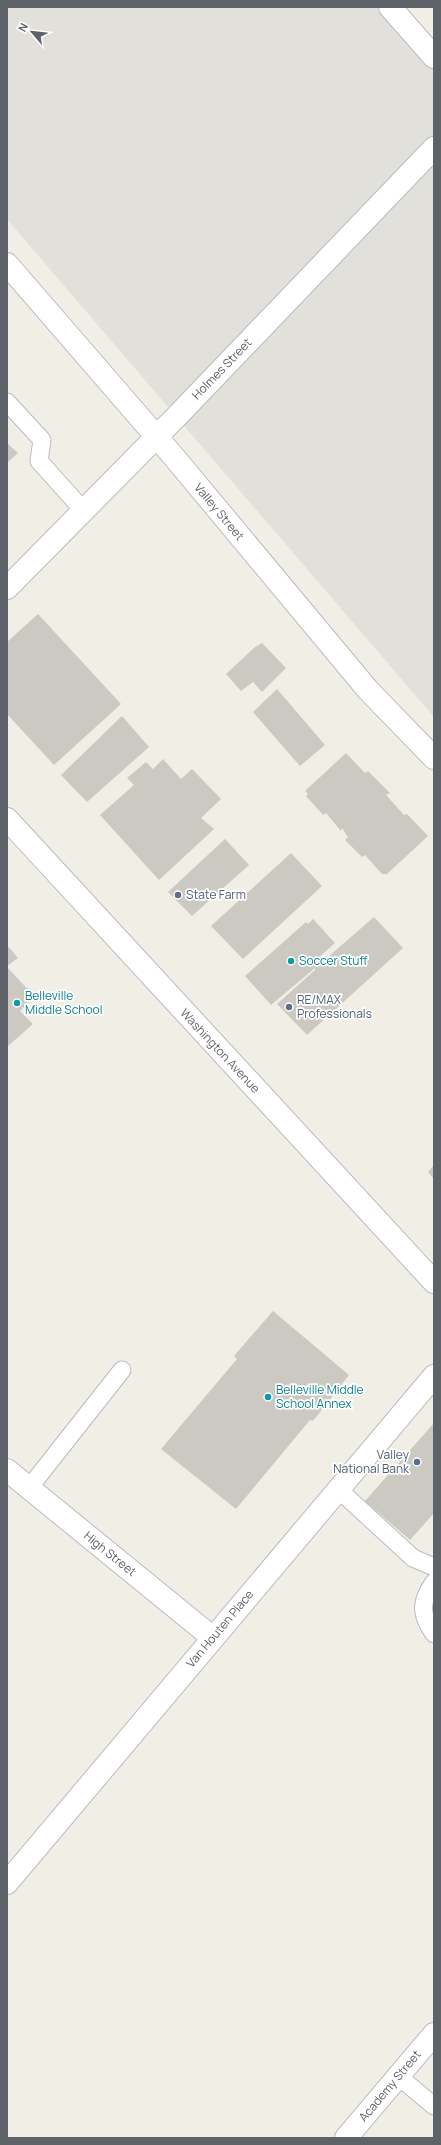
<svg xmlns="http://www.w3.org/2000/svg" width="441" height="2145" font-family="Manrope,sans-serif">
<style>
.industrial{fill:#e2e0da}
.building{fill:#ccc9c3}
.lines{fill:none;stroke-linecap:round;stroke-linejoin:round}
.lane-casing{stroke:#b8bcc1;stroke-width:19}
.street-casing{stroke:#b8bcc1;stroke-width:24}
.secondary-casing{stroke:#b7bcc1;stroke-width:24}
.lane{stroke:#fff;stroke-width:17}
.street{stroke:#fff;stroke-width:22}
.secondary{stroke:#fff;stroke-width:22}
.service-dot{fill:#5c6f8a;stroke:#fff;stroke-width:1.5}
.culture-dot{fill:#0f9aa8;stroke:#fff;stroke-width:1.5}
.labels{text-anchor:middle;stroke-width:3.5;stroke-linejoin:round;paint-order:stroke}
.street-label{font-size:12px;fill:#5d6368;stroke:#fff}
.service-label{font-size:12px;fill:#4e5e75;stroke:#fff;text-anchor:start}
.culture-label{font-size:12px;fill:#0d838f;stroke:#fff;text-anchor:start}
</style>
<rect width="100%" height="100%" fill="#f1eee6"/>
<path class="industrial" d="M7,7H396L434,50V717L7,219Z"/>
<g class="building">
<path d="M7,443L18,453L7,463Z"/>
<path d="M38,614L121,704L54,765L7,714V642Z"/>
<path d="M262,643L286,668L262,692L253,682L241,691L226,674L255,647Z"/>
<path d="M277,689L325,745L300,766L253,712Z"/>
<path d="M122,716L149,747L87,802L61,775Z"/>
<path d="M346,753L365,773L368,771L390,793L386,795L404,815L407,814L428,836L387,874H382L365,855L362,857L345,840L348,837L342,828L341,831L326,813L323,815L306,796L308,794L305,791Z"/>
<path d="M163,759L181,779L192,769L221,799L201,818L214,829L159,880L100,815L134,785L127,778L146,762L153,769Z"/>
<path d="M225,839L249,865L192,916L168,892Z"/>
<path d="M291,853L322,886L243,959L211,926Z"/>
<path d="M374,917L403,948L307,1035L277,1004L315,970V968L271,1005L245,976L306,922L308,924L313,919L335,943L317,959L321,963Z"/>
<path d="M7,945L18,958L7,966Z"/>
<path d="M7,967L34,996L20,1011L33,1024L7,1047Z"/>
<path d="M434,1165V1179L428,1172Z"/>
<path d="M273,1311L349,1375L313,1421L310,1420L236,1509L161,1449L237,1359L234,1356Z"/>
<path d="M434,1423V1513L410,1540L365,1501Z"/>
</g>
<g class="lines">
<g class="lane-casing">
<g id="lane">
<path d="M7,402L42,440L39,461L83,510"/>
<path d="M29,1488L122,1370"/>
<path d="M338,1489L413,1558L434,1567"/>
<path d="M434,1582C420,1602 420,1614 434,1634"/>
<path d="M398,2076L434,2106"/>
</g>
</g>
<g class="street-casing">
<g id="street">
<path d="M390,7L434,57"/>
<path d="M7,264L174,457L368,690L434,758"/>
<path d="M7,588L180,413L434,148"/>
<path d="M7,1470L213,1638"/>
<path d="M7,1883L434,1376"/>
<path d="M346,2138L434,2034"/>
</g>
</g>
<g class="secondary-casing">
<path id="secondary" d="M7,819L434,1282"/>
</g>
<use href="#lane" class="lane"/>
<use href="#street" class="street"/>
<use href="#secondary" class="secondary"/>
</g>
<g class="service-dot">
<circle cx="178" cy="895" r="4"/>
<circle cx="289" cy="1007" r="4"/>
<circle cx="417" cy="1462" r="4"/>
</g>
<g class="culture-dot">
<circle cx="291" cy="961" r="4"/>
<circle cx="17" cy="1003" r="4"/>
<circle cx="268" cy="1397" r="4"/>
</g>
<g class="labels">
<g class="street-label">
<text transform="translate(222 369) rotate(-46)" y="4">Holmes Street</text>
<text transform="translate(219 512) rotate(50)" y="4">Valley Street</text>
<text transform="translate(220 1051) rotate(47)" y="4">Washington Avenue</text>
<text transform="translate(110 1554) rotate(39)" y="4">High Street</text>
<text transform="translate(220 1629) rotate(-50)" y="4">Van Houten Place</text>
<text transform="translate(390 2086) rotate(-50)" y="4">Academy Street</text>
</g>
<g class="service-label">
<text x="186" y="899">State Farm</text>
<text x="297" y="1004">RE/MAX<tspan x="297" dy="14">Professionals</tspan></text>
<text x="409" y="1459" text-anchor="end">Valley<tspan x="409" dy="14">National Bank</tspan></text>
</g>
<g class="culture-label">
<text x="299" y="965">Soccer Stuff</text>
<text x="25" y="1000">Belleville<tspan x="25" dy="14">Middle School</tspan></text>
<text x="276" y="1394">Belleville Middle<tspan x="276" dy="14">School Annex</tspan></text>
</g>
</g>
<rect width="441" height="2145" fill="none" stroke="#5d6368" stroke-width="16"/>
<g transform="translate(32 32) rotate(298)" stroke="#ffffff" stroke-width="3" paint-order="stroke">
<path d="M0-3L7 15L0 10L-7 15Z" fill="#5d6368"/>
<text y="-6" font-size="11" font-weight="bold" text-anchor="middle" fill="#5d6368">N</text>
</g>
</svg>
